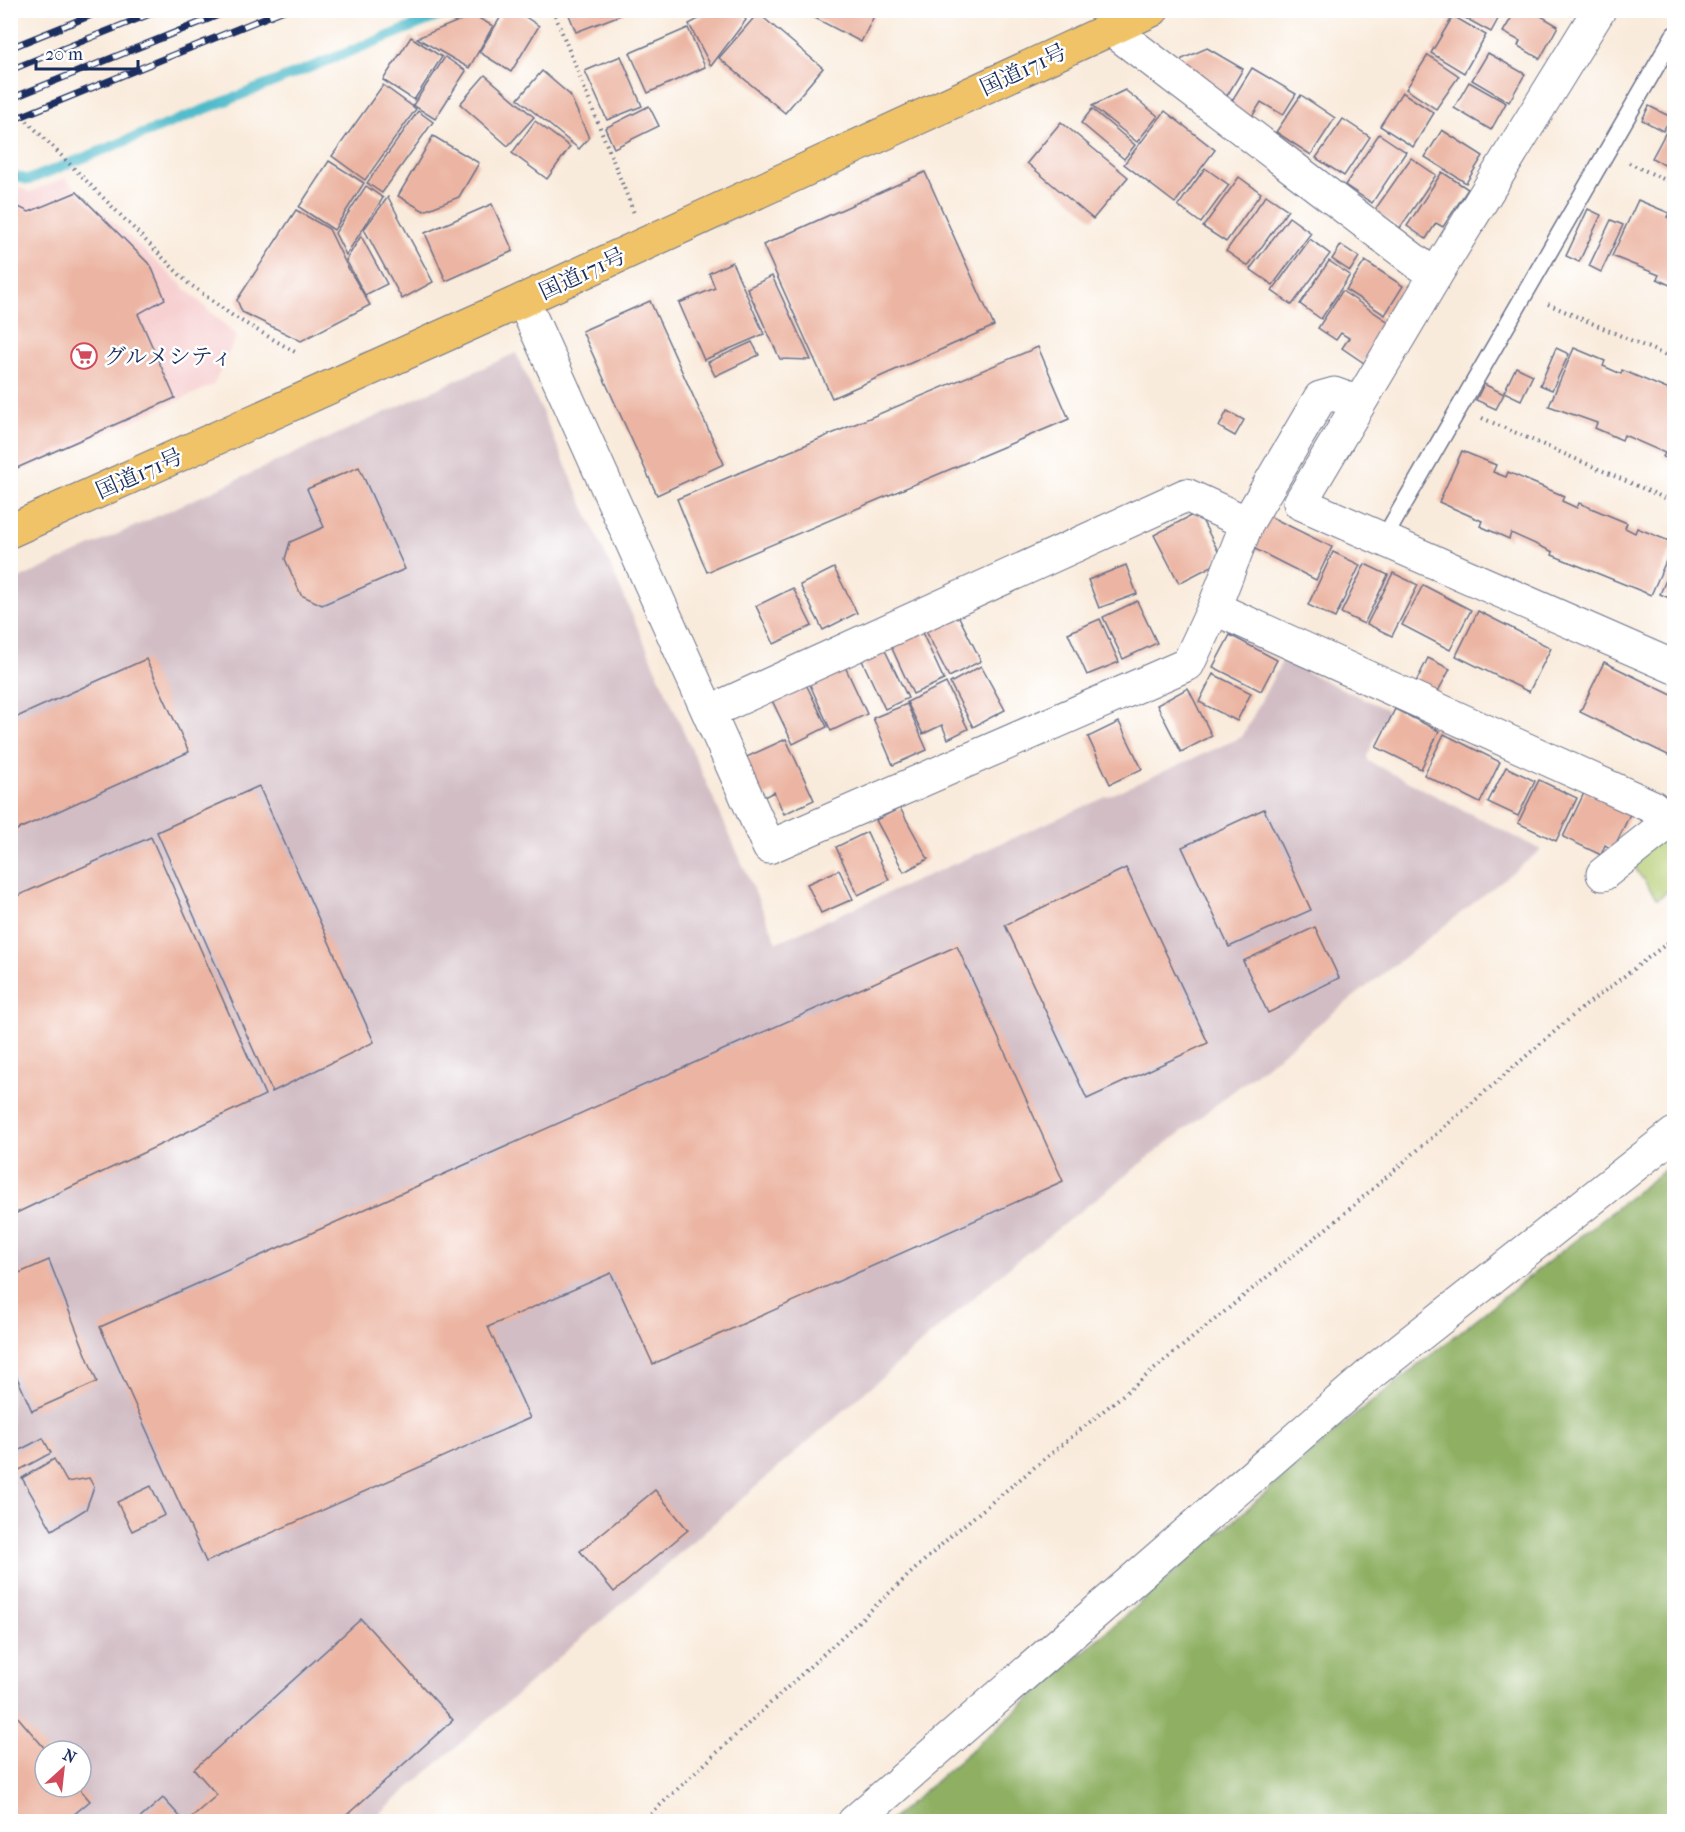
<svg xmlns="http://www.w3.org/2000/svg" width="1685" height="1832" font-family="'IM FELL French Canon','Noto Serif JP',serif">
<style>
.built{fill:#f7cfd0}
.industrial{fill:#d2bdc5;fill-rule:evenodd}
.green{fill:#b4cc71;stroke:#687e68;stroke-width:1.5}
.forest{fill:#8fb063;stroke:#557060;stroke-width:1.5}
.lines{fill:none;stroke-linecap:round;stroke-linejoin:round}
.stream{stroke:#4ebaca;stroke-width:10}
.building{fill:#ecb5a3}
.lane-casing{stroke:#69718a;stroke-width:19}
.street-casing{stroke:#69718a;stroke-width:35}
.highway-casing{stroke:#69718a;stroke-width:35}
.path{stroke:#69718a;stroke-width:4;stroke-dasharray:1.5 4.5;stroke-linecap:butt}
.lane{stroke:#fff;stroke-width:16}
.street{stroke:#fff;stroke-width:33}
.highway{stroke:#f0c369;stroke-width:33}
.rail-casing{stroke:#1b2f5e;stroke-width:7}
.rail{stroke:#fff;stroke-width:4.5;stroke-dasharray:14;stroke-linecap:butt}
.labels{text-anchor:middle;stroke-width:5;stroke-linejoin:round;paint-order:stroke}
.street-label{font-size:22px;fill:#1b2f5e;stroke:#fff}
.poi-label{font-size:22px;fill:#1b2f5e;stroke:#fff;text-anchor:start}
</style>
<rect width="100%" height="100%" fill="#fff"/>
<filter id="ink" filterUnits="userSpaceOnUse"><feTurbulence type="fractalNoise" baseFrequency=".0167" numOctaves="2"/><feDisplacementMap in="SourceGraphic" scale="12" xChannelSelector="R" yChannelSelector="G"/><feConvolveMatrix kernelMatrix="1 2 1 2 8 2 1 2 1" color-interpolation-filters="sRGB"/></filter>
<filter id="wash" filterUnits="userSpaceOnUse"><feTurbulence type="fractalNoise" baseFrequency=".008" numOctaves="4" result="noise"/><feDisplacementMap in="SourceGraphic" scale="24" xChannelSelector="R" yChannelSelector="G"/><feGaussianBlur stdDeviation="1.35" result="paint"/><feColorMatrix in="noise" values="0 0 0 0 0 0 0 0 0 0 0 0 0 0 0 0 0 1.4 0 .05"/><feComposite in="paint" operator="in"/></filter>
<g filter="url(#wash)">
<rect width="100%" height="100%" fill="#f9ebdb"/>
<path class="built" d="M65,178L237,336L213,385L11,476L10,184L30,192Z"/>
<path class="industrial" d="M516,353L777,942L1242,737L1282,661L1388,710L1367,756L1368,761L1541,850L1009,1267L371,1821H11L10,583ZM45,1751H81V1787H45Z"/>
<path class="green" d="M1674,827V887L1657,899L1629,860Z"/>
<path class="forest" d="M1674,1162V1821H890L1349,1420Z"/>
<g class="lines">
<path class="stream" d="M10,174L28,180L454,10"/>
</g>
<g id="blocks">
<g class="building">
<path d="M505,10H515L539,26L511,72L479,52Z"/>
<path d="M567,10H622L623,14L576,32Z"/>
<path d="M715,10H740L746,20L711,66L689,24Z"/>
<path d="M811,10H877L861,42L809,15Z"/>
<path d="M1458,10H1503L1491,32L1456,13Z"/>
<path d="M1516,10H1531L1558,26L1540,59L1518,46L1520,41L1503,32Z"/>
<path d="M758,13L823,68L785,113L719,58Z"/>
<path d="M473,15L493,26L469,68L417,38Z"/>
<path d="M1453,16L1486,35L1464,73L1431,53Z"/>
<path d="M688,28L705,67L648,93L630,53Z"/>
<path d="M411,37L442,57L414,100L383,80Z"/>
<path d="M1207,48L1243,69L1227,96L1178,67L1182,59Z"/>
<path d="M1488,53L1525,74L1509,102L1472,80Z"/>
<path d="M1428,55L1459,76L1436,109L1406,89Z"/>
<path d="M621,56L642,106L607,120L585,71Z"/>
<path d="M445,57L466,71L435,119L413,105Z"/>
<path d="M1252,68L1296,94L1283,115L1261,102L1250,120L1228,107Z"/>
<path d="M542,71L570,95L589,138L579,149L518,99Z"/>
<path d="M485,75L534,117L508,146L460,104Z"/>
<path d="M1469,82L1506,103L1491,130L1454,108Z"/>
<path d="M383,85L416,109L365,180L332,156Z"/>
<path d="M1125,90L1158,116L1137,142L1092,106Z"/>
<path d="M1402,92L1434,113L1413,147L1380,126Z"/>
<path d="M1301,95L1335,118L1311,155L1276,132Z"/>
<path d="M649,106L659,126L614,148L605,128Z"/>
<path d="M1649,106L1671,117L1663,131L1642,120Z"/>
<path d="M1092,109L1135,145L1124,159L1081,123Z"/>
<path d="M418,111L433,122L382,193L367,183Z"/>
<path d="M1165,111L1215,150L1175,203L1124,164Z"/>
<path d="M1343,119L1370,137L1344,176L1316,158Z"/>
<path d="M535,121L570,147L547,179L512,153Z"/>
<path d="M1061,122L1128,177L1093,219L1027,163Z"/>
<path d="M1442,130L1483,156L1466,183L1425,157Z"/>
<path d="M1667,130L1674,134V150L1666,166L1652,158Z"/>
<path d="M1379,134L1406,152L1372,203L1345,185Z"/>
<path d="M433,136L479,163L459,197L424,211L398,196Z"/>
<path d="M1411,158L1436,175L1400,228L1374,211Z"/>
<path d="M329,161L364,183L334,230L299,207Z"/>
<path d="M1205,168L1229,185L1201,223L1178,206Z"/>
<path d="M925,172L994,326L832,398L763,245Z"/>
<path d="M1442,172L1468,189L1443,227L1436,223L1426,239L1407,226Z"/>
<path d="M1239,177L1261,193L1226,242L1203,227Z"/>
<path d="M366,186L383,198L346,255L335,233Z"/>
<path d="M77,192L151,266L165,299L138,314L175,398L10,471V203L29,212Z"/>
<path d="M1266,195L1288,210L1248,266L1226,251Z"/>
<path d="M388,197L433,282L402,299L364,229Z"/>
<path d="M1638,200L1669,213L1667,217L1674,221V287L1657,279L1659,275L1612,256Z"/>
<path d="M492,204L513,251L446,281L425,233Z"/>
<path d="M1588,209L1601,215L1579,262L1566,256Z"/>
<path d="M296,210L329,229L347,266L370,305L301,341L242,312L237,300Z"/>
<path d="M1289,217L1311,233L1273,285L1250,269Z"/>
<path d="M1611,220L1623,225L1601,272L1589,266Z"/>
<path d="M361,236L387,284L365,295L346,260Z"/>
<path d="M1310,239L1330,254L1292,305L1272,291Z"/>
<path d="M1341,245L1359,257L1350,271L1332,259Z"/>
<path d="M1329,261L1350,275L1321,319L1300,304Z"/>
<path d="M1365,261L1403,286L1385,315L1346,290Z"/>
<path d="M732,262L764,334L704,360L679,303L715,288L709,273Z"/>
<path d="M772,276L811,360L780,359L747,288Z"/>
<path d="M1342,291L1390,323L1364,363L1342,348L1349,338L1341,333L1336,340L1318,328Z"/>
<path d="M650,301L724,464L657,495L582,331Z"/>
<path d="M752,342L759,355L715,376L708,362Z"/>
<path d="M1038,347L1069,419L707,572L677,499Z"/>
<path d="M1556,348L1569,354L1552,390L1540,385Z"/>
<path d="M1574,348L1605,361L1603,366L1621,374L1622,370L1674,392V462L1663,457L1665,453L1624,435L1622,440L1595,428L1597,423L1549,406Z"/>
<path d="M1516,367L1533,375L1521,400L1504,392Z"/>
<path d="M1484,384L1504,394L1496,409L1476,400Z"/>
<path d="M1227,411L1244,420L1235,436L1219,427Z"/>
<path d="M1462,451L1496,465L1493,472L1506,477L1508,472L1564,496L1562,501L1577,508L1579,503L1627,523L1625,528L1635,533L1637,528L1674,543L1651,595L1552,555L1553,552L1511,533L1509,539L1480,526L1482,521L1439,502Z"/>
<path d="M359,467L405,569L322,605L301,595L285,559L290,542L324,527L307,489Z"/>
<path d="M1198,512L1219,553L1212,566L1179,583L1154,535Z"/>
<path d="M1269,516L1332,547L1316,580L1253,548Z"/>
<path d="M1333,552L1360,565L1335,618L1308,605Z"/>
<path d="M1674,561V600L1660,594Z"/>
<path d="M1365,564L1388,575L1364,624L1341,613Z"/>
<path d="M1126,565L1137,594L1099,608L1088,580Z"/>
<path d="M834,568L857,613L823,630L800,585Z"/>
<path d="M1393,573L1418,585L1392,636L1367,624Z"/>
<path d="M1423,585L1471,610L1450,650L1402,625Z"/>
<path d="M793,588L812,626L774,644L756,606Z"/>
<path d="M1137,601L1157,643L1123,659L1103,617Z"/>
<path d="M956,611L981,661L949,677L924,627Z"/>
<path d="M1478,611L1551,648L1529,692L1456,656Z"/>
<path d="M1100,619L1119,662L1087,675L1068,633Z"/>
<path d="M920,628L944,680L913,694L889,642Z"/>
<path d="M1230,635L1277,660L1261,691L1213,667Z"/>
<path d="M881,642L908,698L885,709L858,652Z"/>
<path d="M1428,658L1450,669L1437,693L1416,682Z"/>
<path d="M146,659L189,752L10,833V720Z"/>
<path d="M842,660L867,714L831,731L806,676Z"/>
<path d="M1604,662L1674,696V758L1580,712Z"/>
<path d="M981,666L1005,710L973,727L950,683Z"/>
<path d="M1213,674L1251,693L1237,721L1199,702Z"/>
<path d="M802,676L827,727L793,744L768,692Z"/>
<path d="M946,683L968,729L948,739L942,725L923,734L907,702Z"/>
<path d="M1188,688L1212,736L1181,752L1157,705Z"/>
<path d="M907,704L927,750L893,765L873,718Z"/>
<path d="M1395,709L1439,731L1421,769L1376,747Z"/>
<path d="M1119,722L1142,769L1110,784L1088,737Z"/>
<path d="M1444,734L1500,762L1480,803L1424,775Z"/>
<path d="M786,739L814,800L784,814L774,792L760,799L742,759Z"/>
<path d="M1506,767L1535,781L1518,816L1488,802Z"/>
<path d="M1539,780L1577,798L1556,841L1518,823Z"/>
<path d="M259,786L374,1042L272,1092L157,832Z"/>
<path d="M1585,791L1631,812L1613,850L1605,845L1601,855L1563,837Z"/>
<path d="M900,808L928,859L904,872L876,820Z"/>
<path d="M1264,809L1311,910L1229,947L1182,847Z"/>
<path d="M867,832L889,880L858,895L836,847Z"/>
<path d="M151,837L265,1095L10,1216V899Z"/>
<path d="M1126,868L1208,1043L1087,1099L1005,925Z"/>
<path d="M839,870L853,899L821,913L807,884Z"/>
<path d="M1315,927L1339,978L1268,1013L1243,961Z"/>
<path d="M957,946L1063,1181L653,1364L611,1273L488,1327L530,1418L206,1562L100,1327Z"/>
<path d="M49,1260L97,1382L32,1411L10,1362V1277Z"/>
<path d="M43,1438L51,1453L14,1473L10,1465V1455Z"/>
<path d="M54,1459L67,1482L89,1478L94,1487L86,1509L52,1530L22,1478Z"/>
<path d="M151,1486L165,1515L132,1531L117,1502Z"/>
<path d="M655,1490L688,1530L614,1592L580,1551Z"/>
<path d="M361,1619L453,1720L340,1821H187L217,1795L194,1769Z"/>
<path d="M10,1708L47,1751L45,1787H78L90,1801L66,1821H10Z"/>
<path d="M163,1798L184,1821H137Z"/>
</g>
</g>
</g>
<g filter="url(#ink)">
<use href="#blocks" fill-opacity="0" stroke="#69718a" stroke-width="1.5"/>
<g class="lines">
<g class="lane-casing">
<path id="lane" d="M1383,540L1674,35"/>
</g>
<g class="street-casing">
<g id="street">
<path d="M1111,29L1435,276L1300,503L1674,667"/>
<path d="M1435,276L1599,10"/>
<path d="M523,300L769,847L1188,664L1214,608L1247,523"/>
<path d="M1214,608L1653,807L1670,822"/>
<path d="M709,712L1186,495L1247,523L1320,398L1334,394L1359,403"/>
<path d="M1603,874L1674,818"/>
<path d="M854,1822L1375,1370L1674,1134"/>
</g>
</g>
<g class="highway-casing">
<path id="highway" d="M10,531L523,300L1152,10"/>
</g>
<g class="path">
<path d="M553,10L634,213"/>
<path d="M10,104L188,283L233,316L295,352"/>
<path d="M1629,163L1674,184"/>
<path d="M1548,304L1674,359"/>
<path d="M1482,418L1674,502"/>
<path d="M642,1822L953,1534L1339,1218L1576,1013L1674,938"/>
</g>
<use href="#lane" class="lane"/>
<use href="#street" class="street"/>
<use href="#highway" class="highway"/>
<g class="rail-casing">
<g id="rail">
<path d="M10,48L104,10"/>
<path d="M10,70L160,10"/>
<path d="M10,99L231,10"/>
<path d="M10,121L284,10"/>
</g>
</g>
<use href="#rail" class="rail"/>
</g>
</g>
<defs>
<g id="supermarket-ring" transform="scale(1.35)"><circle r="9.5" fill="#fff" stroke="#d1495b" stroke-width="1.5"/><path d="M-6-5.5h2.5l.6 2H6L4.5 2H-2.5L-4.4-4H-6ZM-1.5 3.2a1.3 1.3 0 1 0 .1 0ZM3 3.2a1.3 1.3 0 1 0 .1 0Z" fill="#d1495b"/></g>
</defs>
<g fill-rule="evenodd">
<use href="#supermarket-ring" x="84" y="356"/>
</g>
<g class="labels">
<g class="street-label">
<text transform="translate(1023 69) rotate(-25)" y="8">国道171号</text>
<text transform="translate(582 273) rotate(-25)" y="8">国道171号</text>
<text transform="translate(139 473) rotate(-24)" y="8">国道171号</text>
</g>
<g class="poi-label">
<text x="104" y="364">グルメシティ</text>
</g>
</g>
<rect width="1685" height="1832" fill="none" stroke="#fff" stroke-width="36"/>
<g transform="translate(63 1769) rotate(27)"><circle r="28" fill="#ffffff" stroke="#a4acbf" stroke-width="1.5"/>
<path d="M0-4.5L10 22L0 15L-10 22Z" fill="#d1495b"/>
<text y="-9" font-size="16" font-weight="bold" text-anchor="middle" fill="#1b2f5e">N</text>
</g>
<path d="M36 60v9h102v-9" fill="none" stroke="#1b2f5e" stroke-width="3"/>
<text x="45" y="60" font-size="18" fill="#1b2f5e" stroke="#ffffff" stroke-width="4.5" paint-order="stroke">20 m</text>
</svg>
